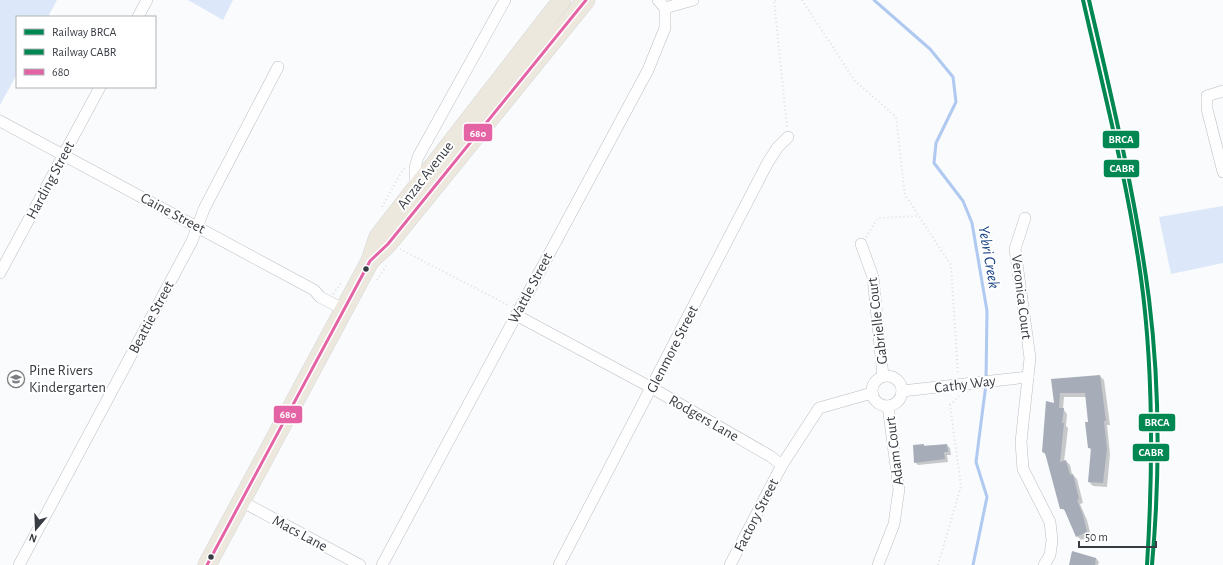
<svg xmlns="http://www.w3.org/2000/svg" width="1223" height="565" font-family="'Alegreya Sans',sans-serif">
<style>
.green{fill:#dce8fa}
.shadow{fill:#0003}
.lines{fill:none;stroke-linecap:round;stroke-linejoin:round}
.stream{stroke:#afc9f0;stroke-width:3}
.building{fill:#a6adb8}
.minor-casing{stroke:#bbbec3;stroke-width:12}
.trunk-casing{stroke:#d5d6d9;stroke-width:19}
.path{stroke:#dfdfe0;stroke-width:2;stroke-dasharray:1 3;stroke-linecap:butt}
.minor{stroke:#fefeff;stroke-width:11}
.trunk{stroke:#ede8dd;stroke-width:18}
.bus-1-casing{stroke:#fff;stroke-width:6}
.bus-1{stroke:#e463a4;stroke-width:3}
.rail-1-casing{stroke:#fff;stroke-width:7}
.rail-2-casing{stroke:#fff;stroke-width:7}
.rail-1{stroke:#008752;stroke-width:4}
.rail-2{stroke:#008752;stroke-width:4}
.bus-dot{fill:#373c43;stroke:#fff;stroke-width:1.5}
.labels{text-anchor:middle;stroke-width:4;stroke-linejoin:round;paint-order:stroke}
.street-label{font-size:15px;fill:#373c43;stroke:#fff}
.poi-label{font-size:15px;fill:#373c43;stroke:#fff;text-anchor:start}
.water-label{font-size:16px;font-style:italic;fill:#164183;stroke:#fff}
.line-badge{stroke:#fff;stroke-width:1.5}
.badge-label{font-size:11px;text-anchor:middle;font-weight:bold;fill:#fff}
</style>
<rect width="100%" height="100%" fill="#f9fbfd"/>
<g class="green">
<path d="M0,0H57L48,17H17V74L0,105Z"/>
<path d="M188,0H233L223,20Z"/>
<path d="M1223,206V263L1171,274L1159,217Z"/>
</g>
<g class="shadow">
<path d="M1100,376L1104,380L1110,425H1107L1110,454L1107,487L1093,486L1089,482L1092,451L1089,448V423L1086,397H1064L1063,409L1067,414L1066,426L1068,428L1064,462L1066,461L1070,465L1072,474L1077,479L1083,503L1080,504L1087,520L1091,536L1081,540L1077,536L1067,512L1061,508L1047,456L1043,452L1056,404L1053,380Z"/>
<path d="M947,445L950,448L951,455H947L948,462L918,465L915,462L914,446Z"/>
<path d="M1096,558L1099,562L1098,565H1070Z"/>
</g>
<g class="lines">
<g class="stream">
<path d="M874,0L930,49L953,77L956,102L936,143L934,163L963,201L972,223L987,311L986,379"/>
<path d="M973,565L987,497L976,462L986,384"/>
</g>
</g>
<g class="building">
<path d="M1100,375L1106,421H1104L1107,449L1103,483L1088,482L1091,448H1088L1085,422H1088L1085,393H1060L1059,408H1064L1062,423H1064L1060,462L1066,460L1070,475L1073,474L1079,499L1077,500L1083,515L1087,532L1076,537L1064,509H1060L1045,453L1042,452L1046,401L1054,403L1051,379Z"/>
<path d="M924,444V446L947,444L948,452H944L945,459L914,463L913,445Z"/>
<path d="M1072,551L1096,558L1095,565H1069Z"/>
</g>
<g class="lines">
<g class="minor-casing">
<g id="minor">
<path d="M658,0L665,8"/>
<path d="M665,8L693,0"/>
<path d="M138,17L147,0"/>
<path d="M1223,91L1207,96V109L1223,172"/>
<path d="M0,121L314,290L320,297L343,309"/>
<path d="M415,189V168L418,157L505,0"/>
<path d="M1025,218L1015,249L1030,358L1021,442L1023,469L1050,522L1052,540L1050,555L1044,565"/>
<path d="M861,244L873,277L883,376"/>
<path d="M0,273L100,87"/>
<path d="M516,315L652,388L770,456L782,465"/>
<circle cx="887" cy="391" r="15"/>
<path d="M902,391L1028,377"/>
<path d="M241,501L360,565"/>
<path d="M19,565L192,241L204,209L278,67"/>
<path d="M382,565L648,70L665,28V8"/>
<path d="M559,565L767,164L777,148L788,137"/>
<path d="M730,565L782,465L819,408L872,393"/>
<path d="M878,565L894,524L899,489L888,406"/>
</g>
</g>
<g class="trunk-casing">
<g id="trunk">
<path d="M372,259L388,244L586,0"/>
<path d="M207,565L370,261L378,237L562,0"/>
</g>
</g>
<g class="path">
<path d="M776,0H774L787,127"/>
<path d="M802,0L855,81L896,117L905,195L951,265L958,375"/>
<path d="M382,207L403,169H405"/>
<path d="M866,237L878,218L919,216"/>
<path d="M400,249L510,306"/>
<path d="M377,280L386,266"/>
<path d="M333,294L341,283"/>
<path d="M938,565L961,486L950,405L959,396"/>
</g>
<use href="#minor" class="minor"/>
<use href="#trunk" class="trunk"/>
<g class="bus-1-casing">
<path id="bus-1" d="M207,565L370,261L388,244L586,0"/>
</g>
<use href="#bus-1" class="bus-1"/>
<g class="rail-1-casing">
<path id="rail-1" d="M1089,0C1112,99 1136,198 1149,299C1160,388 1160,476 1152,565"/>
</g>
<g class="rail-2-casing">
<path id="rail-2" d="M1083,0C1104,92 1128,184 1141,278C1154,373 1153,469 1147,565"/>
</g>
<use href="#rail-1" class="rail-1"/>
<use href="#rail-2" class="rail-2"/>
</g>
<defs>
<g id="school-ring" transform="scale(0.9)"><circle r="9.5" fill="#fff" stroke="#7b7f84" stroke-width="1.5"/><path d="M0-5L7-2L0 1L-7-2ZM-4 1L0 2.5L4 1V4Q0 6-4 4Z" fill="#7b7f84"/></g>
</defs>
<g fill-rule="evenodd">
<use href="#school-ring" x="16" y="379"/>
</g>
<g class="bus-dot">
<circle cx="366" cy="269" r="3.5"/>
<circle cx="211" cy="557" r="3.5"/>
</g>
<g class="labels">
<g class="street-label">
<text transform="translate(425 175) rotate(-52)" y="5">Anzac Avenue</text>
<text transform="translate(50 180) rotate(-62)" y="5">Harding Street</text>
<text transform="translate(173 213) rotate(28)" y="5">Caine Street</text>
<text transform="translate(530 288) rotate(-62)" y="5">Wattle Street</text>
<text transform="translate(1022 297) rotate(83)" y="5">Veronica Court</text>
<text transform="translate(151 317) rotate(-62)" y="5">Beattie Street</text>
<text transform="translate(877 321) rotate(-97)" y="5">Gabrielle Court</text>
<text transform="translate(672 349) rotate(-63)" y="5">Glenmore Street</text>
<text transform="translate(965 384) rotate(-7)" y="5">Cathy Way</text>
<text transform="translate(704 418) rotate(30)" y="5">Rodgers Lane</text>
<text transform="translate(894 451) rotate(-97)" y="5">Adam Court</text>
<text transform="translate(756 515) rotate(-63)" y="5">Factory Street</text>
<text transform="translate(300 533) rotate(28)" y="5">Macs Lane</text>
</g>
<g class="poi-label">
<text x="29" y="375">Pine Rivers<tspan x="29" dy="17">Kindergarten</tspan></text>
</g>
<g class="water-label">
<text transform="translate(990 257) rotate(80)" y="6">Yebri Creek</text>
</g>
</g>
<g class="line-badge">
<rect x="463" y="123" width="30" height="19" rx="4" fill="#e463a4"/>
<rect x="1102" y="130" width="38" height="19" rx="4" fill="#008752"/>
<rect x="1103" y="159" width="37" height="19" rx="4" fill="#008752"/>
<rect x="273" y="405" width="30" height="19" rx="4" fill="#e463a4"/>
<rect x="1138" y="413" width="38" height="19" rx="4" fill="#008752"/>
<rect x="1132" y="443" width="38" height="19" rx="4" fill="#008752"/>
</g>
<g class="badge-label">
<text x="478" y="137">680</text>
<text x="1121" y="143">BRCA</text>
<text x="1122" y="172">CABR</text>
<text x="288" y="418">680</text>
<text x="1157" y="426">BRCA</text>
<text x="1151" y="456">CABR</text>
</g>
<rect x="16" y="16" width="140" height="72" fill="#ffffff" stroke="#afb1b4"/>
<rect x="24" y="29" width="20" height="6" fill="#008752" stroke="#afb1b4"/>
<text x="52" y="36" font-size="12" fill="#373c43">Railway BRCA</text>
<rect x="24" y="49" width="20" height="6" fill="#008752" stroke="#afb1b4"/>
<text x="52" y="56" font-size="12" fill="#373c43">Railway CABR</text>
<rect x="24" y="69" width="20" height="6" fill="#e463a4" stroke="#afb1b4"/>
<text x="52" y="76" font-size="12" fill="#373c43">680</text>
<g transform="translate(36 529) rotate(199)" stroke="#ffffff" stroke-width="3" paint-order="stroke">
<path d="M0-3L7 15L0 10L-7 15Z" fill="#373c43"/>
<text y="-6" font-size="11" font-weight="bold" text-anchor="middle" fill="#373c43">N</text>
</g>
<path d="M1079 541v6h77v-6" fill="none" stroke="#373c43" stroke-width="2"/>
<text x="1085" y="541" font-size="12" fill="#373c43" stroke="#ffffff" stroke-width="3" paint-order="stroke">50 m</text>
</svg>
